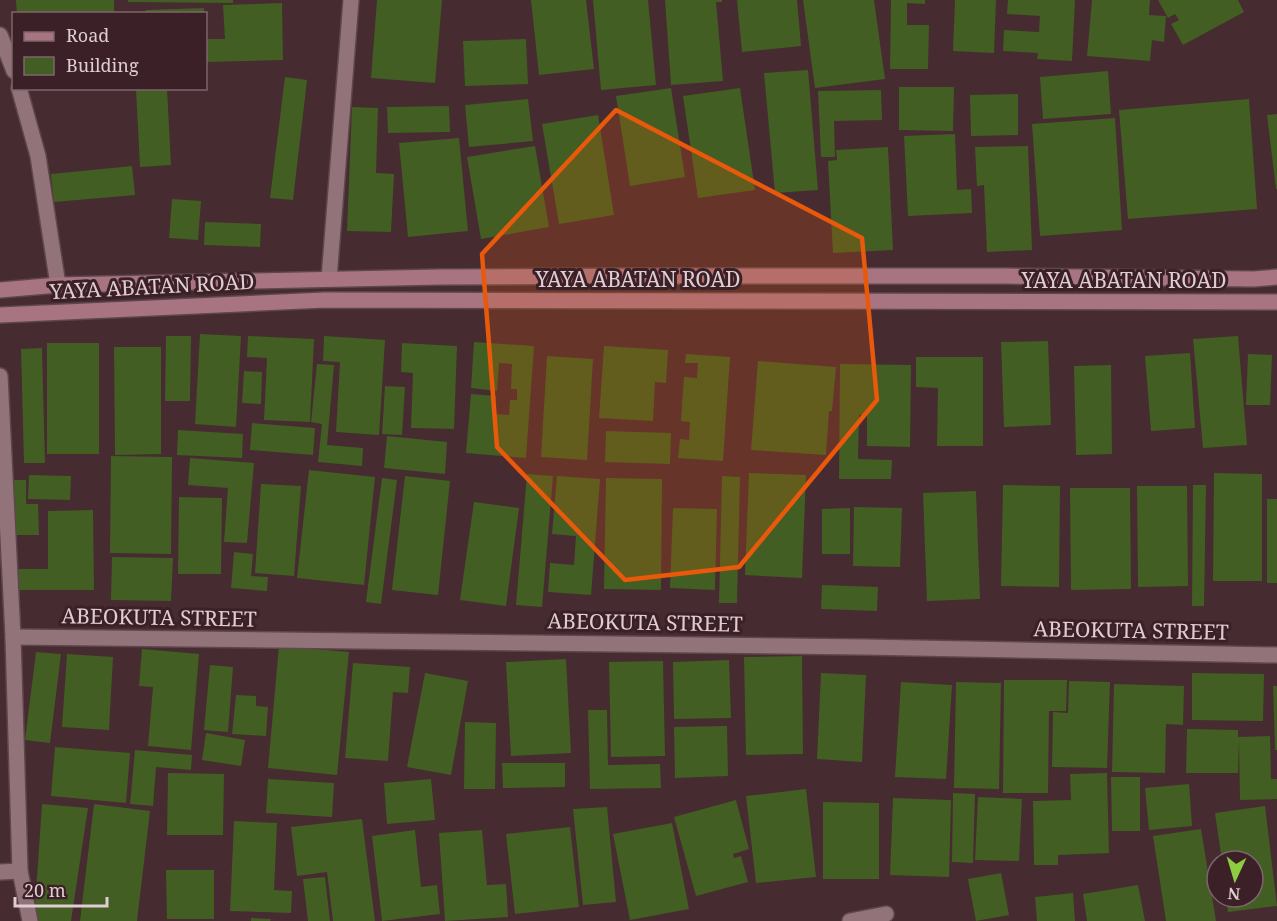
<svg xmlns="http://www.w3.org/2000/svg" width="1277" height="921" font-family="'Noto Serif',serif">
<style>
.building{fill:#425e22}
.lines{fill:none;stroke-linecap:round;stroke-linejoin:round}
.street-casing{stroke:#5d474d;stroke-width:18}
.secondary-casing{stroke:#5d474d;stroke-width:18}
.street{stroke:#93737a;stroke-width:15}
.secondary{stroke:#a97481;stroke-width:15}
.marked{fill:#e8590c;fill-opacity:0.2;stroke:#e8590c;stroke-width:4.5;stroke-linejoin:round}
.labels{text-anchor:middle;stroke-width:6;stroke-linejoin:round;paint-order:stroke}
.street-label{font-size:21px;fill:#dfcdd1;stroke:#3b2127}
</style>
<rect width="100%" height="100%" fill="#462b31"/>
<g class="building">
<path d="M16,0H114V14H17Z"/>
<path d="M128,0H233V3L128,2Z"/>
<path d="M377,0H442L435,83L371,78Z"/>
<path d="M531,0H586L594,69L539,75Z"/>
<path d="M593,0H648L656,85L601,90Z"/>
<path d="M665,0H722V2H716L723,81L671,85Z"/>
<path d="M737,0H797L801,46L742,52Z"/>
<path d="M803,0H874L885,79L815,88Z"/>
<path d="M891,0H925V4L907,3V25H929L928,69H890Z"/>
<path d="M955,0H996L994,53L953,51Z"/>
<path d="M1008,0H1075L1072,61L1037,59L1038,53L1003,51L1004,30L1039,32L1040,16L1007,14Z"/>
<path d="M1092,0H1150L1149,15L1166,16L1164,42L1152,40L1150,61L1087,56Z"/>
<path d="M1158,0H1238L1244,12L1183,45L1171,24L1179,20L1175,14L1168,18Z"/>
<path d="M282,3L283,60L206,62V39H225L223,5Z"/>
<path d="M204,8V14H146V10Z"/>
<path d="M526,39L528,84L465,86L463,41Z"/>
<path d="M808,70L818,190L775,193L764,73Z"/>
<path d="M1108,71L1111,114L1043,119L1040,77Z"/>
<path d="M285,77L307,80L293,200L270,198Z"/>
<path d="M899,87H954L953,131L899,130Z"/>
<path d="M167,88L171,165L140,167L136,90Z"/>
<path d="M671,88L685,177L630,186L616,96Z"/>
<path d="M740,88L755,190L698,198L683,96Z"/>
<path d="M881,90L882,120L834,121L835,157H821L818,91Z"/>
<path d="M1018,94V135L971,136L970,95Z"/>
<path d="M528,99L533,141L469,147L465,105Z"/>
<path d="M1249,99L1257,209L1128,219L1119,110Z"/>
<path d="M449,106L450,132L388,133L387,107Z"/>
<path d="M352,107L378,108L376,173L394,174L391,232L347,231Z"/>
<path d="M1277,114V189H1276L1267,115Z"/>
<path d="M598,115L614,215L559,224L542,124Z"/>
<path d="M1115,118L1122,230L1040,236L1032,124Z"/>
<path d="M955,134L957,190L971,189L972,213L908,216L904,136Z"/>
<path d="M459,138L468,231L408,237L399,143Z"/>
<path d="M535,146L549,227L481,239L467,157Z"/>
<path d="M1028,146L1032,250L987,252L984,185L977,186L975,147Z"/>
<path d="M888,147L893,250L833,253L828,161L837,160L836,150Z"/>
<path d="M132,166L135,195L54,202L51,174Z"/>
<path d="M172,199L201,201L198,240L169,238Z"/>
<path d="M205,222L261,224L260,247L204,245Z"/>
<path d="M200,334L241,336L236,427L195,424Z"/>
<path d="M166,336H191L190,401H165Z"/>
<path d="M248,336L314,339L310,422L264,420L267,358L247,357Z"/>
<path d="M324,336L385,340L379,435L336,432L340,362L323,361Z"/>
<path d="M1238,336L1247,445L1203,448L1193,339Z"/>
<path d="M1048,341L1051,425L1004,427L1001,342Z"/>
<path d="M474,342L534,346L526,458L466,453L471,394L496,396L495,414L509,415L510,400H517V389H511L512,364L499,363L497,391L471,388Z"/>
<rect x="47" y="343" width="52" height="111"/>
<path d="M402,343L457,346L454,429L411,428L413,373L401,372Z"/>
<path d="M604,346L668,350L666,383L655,382L653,421L599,418Z"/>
<path d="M114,347H161V454L115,455Z"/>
<path d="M42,348L45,463H24L21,349Z"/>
<path d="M1190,353L1195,428L1151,431L1145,356Z"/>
<path d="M686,354L730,357L723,461L678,458L680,439L689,440L690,422L681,421L684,377L697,378L698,363H685Z"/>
<path d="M1248,354L1272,355L1270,405H1246Z"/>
<path d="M547,356L593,359L587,460L541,457Z"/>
<path d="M916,357H983V446H937L938,388L916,387Z"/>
<path d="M758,361L836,367L832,411H829L826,455L751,450Z"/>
<path d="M317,364L334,365L327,445L363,448L362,466L318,462L322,424L311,422Z"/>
<path d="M840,364L911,365L910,447L867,446V415H859L858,459L892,460L891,479H839Z"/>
<path d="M1111,365L1112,454L1076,455L1074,366Z"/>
<path d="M244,371L262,372L261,404L242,403Z"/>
<path d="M385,386L405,387L402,435L382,434Z"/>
<path d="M252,423L315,428L313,455L250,450Z"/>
<path d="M178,430L243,434L242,458L177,455Z"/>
<path d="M606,431L671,433L670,464L605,462Z"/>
<path d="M387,436L447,442L445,474L384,468Z"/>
<path d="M111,456L172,457L171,554L110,553Z"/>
<path d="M190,458L254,463L247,543L224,542L228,488L188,485Z"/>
<path d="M309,470L375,477L364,585L297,578Z"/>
<path d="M749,473L806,475L802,578L745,575Z"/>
<path d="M1214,473L1262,474V581H1213Z"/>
<path d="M527,474L553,476L542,607L516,605Z"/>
<path d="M29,475L71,476L70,500L28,499Z"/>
<path d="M405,476L450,481L438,595L392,590Z"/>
<path d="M557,476L600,479L591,595L548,592L550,563L574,565L576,536L552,534Z"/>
<path d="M722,476L740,477L737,603H719Z"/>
<path d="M382,478L397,480L381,604L366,602Z"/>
<path d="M606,478L662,479L661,590L604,589Z"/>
<path d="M8,480H26V504H38L39,535H9Z"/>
<path d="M261,484L301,486L294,576L255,573Z"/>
<path d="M1003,485L1060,486L1059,587L1001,586Z"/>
<path d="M1193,485H1206L1204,606H1192Z"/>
<path d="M1137,486H1187L1188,586L1138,587Z"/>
<path d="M1070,488H1130L1131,589L1071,590Z"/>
<path d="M976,491L980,599L927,601L923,493Z"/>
<path d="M179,497L222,498L221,574H178Z"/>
<rect x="1267" y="499" width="10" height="84"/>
<path d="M474,502L519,508L506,606L460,600Z"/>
<path d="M854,507L902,508L900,567L853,566Z"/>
<path d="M673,508L717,509L715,590L670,588Z"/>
<path d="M850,508V554H822V509Z"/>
<path d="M93,510L94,590H18V569H48V511Z"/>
<path d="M234,552L253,554L251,576L268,577L267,591L231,588Z"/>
<path d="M112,557L173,558L171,601L111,600Z"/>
<path d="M822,585L878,587L877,611L821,609Z"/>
<path d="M279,646L349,652L337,775L268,768Z"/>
<path d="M142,649L199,654L191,750L148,746L153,687L139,686Z"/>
<path d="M36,652L61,654L50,743L25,740Z"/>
<path d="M67,654L113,657L109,730L62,727Z"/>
<path d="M802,656L803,754L746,755L744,657Z"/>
<path d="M566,659L571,753L511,756L506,662Z"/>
<path d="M729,660L731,718L674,719L673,662Z"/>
<path d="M663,661L665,756L611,757L609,662Z"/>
<path d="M353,663L410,667L408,693L393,692L388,761L345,758Z"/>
<path d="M210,665L233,667L228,732L204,730Z"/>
<path d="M425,673L468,681L451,775L407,767Z"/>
<path d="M821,673L866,675L862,762L817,759Z"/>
<path d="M1192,673L1264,674L1263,721L1192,720Z"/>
<path d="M1004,680H1067L1066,711H1049L1048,793H1003Z"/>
<path d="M1069,681L1110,682L1107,768L1052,767L1053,712L1068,713Z"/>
<path d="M901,682L952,685L946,779L895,777Z"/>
<path d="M956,682L1001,683L999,789L954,788Z"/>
<path d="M1114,684L1184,686L1183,725L1166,724L1165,773L1112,772Z"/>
<path d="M1273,686H1277V750H1275Z"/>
<path d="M236,695L256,696V706L268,707L266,736L232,734Z"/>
<path d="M588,710H607L608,765L660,764L661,788L590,789Z"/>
<path d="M465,722L496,723L495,789H464Z"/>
<path d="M727,726L728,776L675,778L674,727Z"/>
<path d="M1187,729L1238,730V737L1270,736L1271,779H1277V799L1240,800L1239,740L1238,773H1186Z"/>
<path d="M206,733L245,740L241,766L202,760Z"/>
<path d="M55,747L130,753L126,803L51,796Z"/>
<path d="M135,750L192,755L191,770L156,767L153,806L130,804Z"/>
<path d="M502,763H565V787L503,788Z"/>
<path d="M168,773L224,774L223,835H167Z"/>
<path d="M1107,773L1109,853L1058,855V865H1034L1033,801L1071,800L1070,774Z"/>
<path d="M1111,777H1140V831H1112Z"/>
<path d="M268,779L334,783L332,817L266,813Z"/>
<path d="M431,779L435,820L387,824L384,783Z"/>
<path d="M1189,784L1192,826L1149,830L1145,788Z"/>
<path d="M806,789L816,877L756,883L746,796Z"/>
<path d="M953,793L975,794L973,863L952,862Z"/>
<path d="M978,797L1022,799L1019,861L975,860Z"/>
<path d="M893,798L951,800L949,877L890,875Z"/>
<path d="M736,800L749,849L733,854L734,858L741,856L748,882L696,896L674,817Z"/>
<path d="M823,802L879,803V879H823Z"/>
<path d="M42,804L88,808L71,921H34Z"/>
<path d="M94,804L150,811L137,921H80Z"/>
<path d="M1265,806L1277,906L1228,912L1226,897H1253V861H1222L1215,813Z"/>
<path d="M607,807L616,902L583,905L573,809Z"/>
<path d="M362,819L375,921H333L327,872L297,876L291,827Z"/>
<path d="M234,821L277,823L274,890L292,891L291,913L230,911Z"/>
<path d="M672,823L689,909L630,920L613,834Z"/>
<path d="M570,827L579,907L515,914L506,834Z"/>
<path d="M1201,829L1216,921H1166L1153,836Z"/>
<path d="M415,830L421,887L437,885L440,914L382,921L372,836Z"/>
<path d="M482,830L487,885L506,884L508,917L445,921L439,833Z"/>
<path d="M166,870H214V919H167Z"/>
<path d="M1001,873L1009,915L976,921L968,879Z"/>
<path d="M325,877L330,921H308L303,879Z"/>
<path d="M1138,885L1145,921H1087L1083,894Z"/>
<path d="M1073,893L1075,921H1037L1035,897Z"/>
<path d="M251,918L271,919L270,921H251Z"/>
</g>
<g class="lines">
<g class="street-casing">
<g id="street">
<path d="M0,35L14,71"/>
<path d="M19,88L38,156L58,285"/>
<path d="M329,279L351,0"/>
<path d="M0,376L13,637L20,871L30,921"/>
<path d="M13,637L863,647L1277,655"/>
<path d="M0,872L20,871"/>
<path d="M850,921L886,914"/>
</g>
</g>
<g class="secondary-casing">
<g id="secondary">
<path d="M0,290L58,285L440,277L645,276H1005L1254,279L1277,277"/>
<path d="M0,315L325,300L1277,302"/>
</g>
</g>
<use href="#street" class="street"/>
<use href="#secondary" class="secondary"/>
</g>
<path class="marked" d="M616,110L862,238L877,400L739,567L625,580L497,447L482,254Z"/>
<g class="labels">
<g class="street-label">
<text x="638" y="287">YAYA ABATAN ROAD</text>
<text x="1124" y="288">YAYA ABATAN ROAD</text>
<text transform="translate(152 287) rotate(-3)" y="7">YAYA ABATAN ROAD</text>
<text transform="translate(159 618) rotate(1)" y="7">ABEOKUTA STREET</text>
<text transform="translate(645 623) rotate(1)" y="7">ABEOKUTA STREET</text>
<text transform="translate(1131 631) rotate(1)" y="7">ABEOKUTA STREET</text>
</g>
</g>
<rect x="12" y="12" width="195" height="78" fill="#3b2127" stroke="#7d666b" stroke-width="1.5"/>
<rect x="24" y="32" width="30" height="9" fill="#a97481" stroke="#7d666b" stroke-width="1.5"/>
<text x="66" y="42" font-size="18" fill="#dfcdd1">Road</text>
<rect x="24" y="57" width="30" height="18" fill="#425e22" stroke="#7d666b" stroke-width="1.5"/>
<text x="66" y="72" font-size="18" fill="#dfcdd1">Building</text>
<g transform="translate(1235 879) rotate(184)"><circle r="28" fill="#3b2127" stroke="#7d666b" stroke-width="1.5"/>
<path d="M0-4.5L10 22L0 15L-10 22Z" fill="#8ecd42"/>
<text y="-9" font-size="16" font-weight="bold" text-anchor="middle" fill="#dfcdd1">N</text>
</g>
<path d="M15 897v9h92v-9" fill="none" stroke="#dfcdd1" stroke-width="3"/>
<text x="24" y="897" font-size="18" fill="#dfcdd1" stroke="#3b2127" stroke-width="4.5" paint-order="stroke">20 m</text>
</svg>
